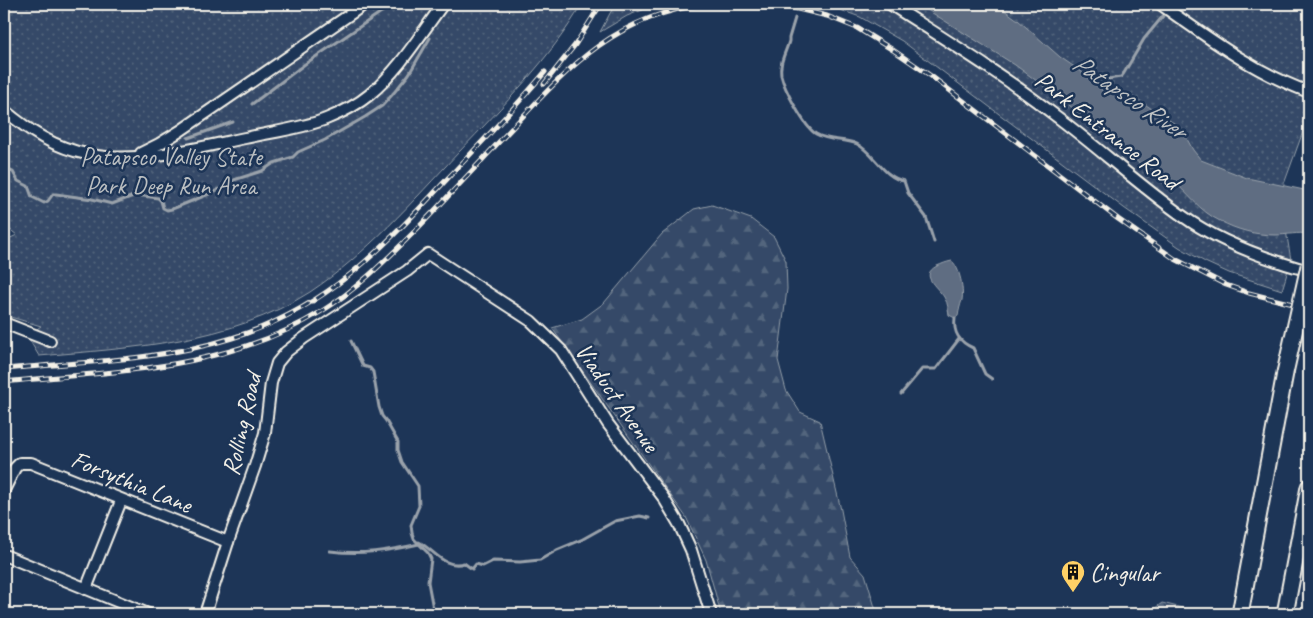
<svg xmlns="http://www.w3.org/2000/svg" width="1313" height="618" font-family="Caveat,sans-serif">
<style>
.forest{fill:url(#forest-firs);stroke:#949ea8}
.park{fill:url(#park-dots);stroke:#949ea8}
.water{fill:#5e6d82;stroke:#9aa2ab}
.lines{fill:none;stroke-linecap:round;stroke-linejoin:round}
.stream{stroke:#9aa2ab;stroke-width:3}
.minor-casing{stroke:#f4f1e8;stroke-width:14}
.highway-casing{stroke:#f4f1e8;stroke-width:19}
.minor{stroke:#1d3557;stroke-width:10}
.highway{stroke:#1d3557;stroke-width:15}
.rail-casing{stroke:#f4f1e8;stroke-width:5}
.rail{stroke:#1d3557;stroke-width:3;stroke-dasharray:9;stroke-linecap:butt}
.highway-bridge-casing{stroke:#f4f1e8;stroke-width:19;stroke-linecap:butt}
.highway-bridge{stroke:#1d3557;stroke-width:15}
.labels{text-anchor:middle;stroke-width:5;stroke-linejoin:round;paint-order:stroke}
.street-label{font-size:25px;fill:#f4f1e8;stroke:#1d3557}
.park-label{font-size:25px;fill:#bbbfc1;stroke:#1d3557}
.poi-label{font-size:25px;fill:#f4f1e8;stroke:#1d3557;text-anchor:start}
.water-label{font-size:26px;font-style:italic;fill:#c0c3c4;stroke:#1d3557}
</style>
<defs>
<pattern id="forest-firs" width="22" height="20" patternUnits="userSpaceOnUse" patternTransform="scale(1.25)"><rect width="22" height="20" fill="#354a67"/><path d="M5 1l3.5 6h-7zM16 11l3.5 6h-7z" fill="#53657d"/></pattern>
<pattern id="park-dots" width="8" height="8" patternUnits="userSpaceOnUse" patternTransform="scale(1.25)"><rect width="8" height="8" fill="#354a67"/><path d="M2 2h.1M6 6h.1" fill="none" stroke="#53657d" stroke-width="1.8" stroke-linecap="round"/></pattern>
</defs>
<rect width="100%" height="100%" fill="#1d3557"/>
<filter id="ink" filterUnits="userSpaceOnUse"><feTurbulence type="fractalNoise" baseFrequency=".02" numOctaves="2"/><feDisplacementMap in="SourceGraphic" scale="10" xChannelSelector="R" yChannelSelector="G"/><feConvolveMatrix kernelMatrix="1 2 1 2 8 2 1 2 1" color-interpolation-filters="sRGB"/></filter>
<g filter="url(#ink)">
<g class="forest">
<path d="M712,205L751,219L774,237L786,261L787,289L778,360L786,390L800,412L820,421L841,510L850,557L865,574L877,614H721L706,560L686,517L552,328L582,319L604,303L662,234L694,209Z"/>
<path d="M1162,603L1190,610L1189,614H1147Z"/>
</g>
<g class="park">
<path d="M4,4H582C550,59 503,106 459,152C412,202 367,254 310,292C230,343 131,348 39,356L27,336L41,326L4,315V241L17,235L4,225Z"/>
<path d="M615,4H658L627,16L600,32Z"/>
<path d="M824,4H1309V115L1280,195L1291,260L1282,290L1229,273L1205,262L1179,247L1124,208L902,41L860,17Z"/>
</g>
<g class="water">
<path d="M918,4H996L1018,20L1060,57L1108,90L1137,99L1181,128L1193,150L1201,160L1247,178L1309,191V234C1298,232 1287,235 1275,235C1256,235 1237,230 1220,221C1199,211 1188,193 1171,179C1162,171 1152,167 1140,164L1064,101L1015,65Z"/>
<path d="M952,261C960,268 964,290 962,300C960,306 959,310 958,316L955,318L949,315C948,310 948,303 945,299C941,289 917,276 937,266C942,264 946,262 952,261Z"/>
</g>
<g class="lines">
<g class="stream">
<path d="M1182,7L1188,4"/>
<path d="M795,18L789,38V41C786,52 779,63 781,75C784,88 804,127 816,134C830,142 844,138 857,144C874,153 884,178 904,181L908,193L926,217L934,242"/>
<path d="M1102,89L1109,84L1108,79L1121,77L1124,73L1144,39L1163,16"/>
<path d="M252,104L305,64L393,4"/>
<path d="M188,138L233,122"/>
<path d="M4,170L7,169L13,172L18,181L28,186L32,197L44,203L48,201L53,194H56L92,199L112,204L136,195L158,198L161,201L163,208L167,210L172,209L209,194L226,186L234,180L262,171L274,163L293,157L298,152L325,140L365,117L382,106L392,95L409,74L430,38"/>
<path d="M955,318C953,333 959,342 973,348L985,374L992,379"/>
<path d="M351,341L363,366L370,368L373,372L379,407L382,416L386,421L398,442V450L402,462L418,486L419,506L411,525L412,533L414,539L428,553L431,559L428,582L434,614"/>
<path d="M901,394L922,369H936L959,339"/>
<path d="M419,542C434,550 444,569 464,563L472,569L476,564L483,566L493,561L520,562L540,560L557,550L581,540L615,521L640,516L649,518"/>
<path d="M330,551C361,555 388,551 419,544"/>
</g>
<g class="minor-casing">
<g id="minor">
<path d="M890,4C946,40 1003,75 1056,116C1100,149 1140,186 1184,217C1221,243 1266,259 1309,271"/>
<path d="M1160,4C1207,37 1255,73 1309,92"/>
<path d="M4,110C29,131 55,148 87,154C135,165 197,148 245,138C272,132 300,129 326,119C341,113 357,105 369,95C399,70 420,35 443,4"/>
<path d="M141,153L159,144L180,131L365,4"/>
<path d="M4,323L50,341"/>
<path d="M4,490L15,468L20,463H31L228,542"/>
<path d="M4,555L148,614"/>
<path d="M86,589L121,501"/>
<path d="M205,614L228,542L255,466L265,433L271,383L277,363L286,352L304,338L407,271L428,254L531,321L561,350L608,424L663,497L679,524L691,550L711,614"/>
</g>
</g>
<g class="highway-casing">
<g id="highway">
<path d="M1240,614L1285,373"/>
<path d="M1285,614L1309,487"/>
</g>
</g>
<use href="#minor" class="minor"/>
<use href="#highway" class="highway"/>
<g class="rail-casing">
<g id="rail">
<path d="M777,4L827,16L857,28L893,50L931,76L1118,219L1175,259L1226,285L1249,293L1309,308"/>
<path d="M544,84L575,45L601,4"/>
<path d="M4,369C80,362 159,361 232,338C327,309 383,248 448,178C481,143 514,109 545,72"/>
<path d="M4,382C112,371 226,371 322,311C356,290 385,261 413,233C447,198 480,162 513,127C571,65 616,16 705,4"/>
</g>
</g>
<use href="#rail" class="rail"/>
<g class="highway-bridge-casing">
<path id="highway-bridge" d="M1285,373L1309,266"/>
</g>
<use href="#highway-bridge" class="highway-bridge"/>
</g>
</g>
<defs>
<g id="building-pin" transform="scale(1.25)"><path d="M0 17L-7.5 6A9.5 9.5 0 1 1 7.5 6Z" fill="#ffd166" stroke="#1d3557"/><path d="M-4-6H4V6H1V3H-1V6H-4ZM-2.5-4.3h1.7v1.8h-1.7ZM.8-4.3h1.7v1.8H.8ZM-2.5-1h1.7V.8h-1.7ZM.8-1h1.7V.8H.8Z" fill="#111"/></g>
</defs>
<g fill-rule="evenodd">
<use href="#building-pin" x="1073" y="572"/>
</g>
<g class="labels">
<g class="street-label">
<text transform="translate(1108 130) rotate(38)" y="9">Park Entrance Road</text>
<text transform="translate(618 397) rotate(55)" y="9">Viaduct Avenue</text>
<text transform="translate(241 424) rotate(-77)" y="9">Rolling Road</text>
<text transform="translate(132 481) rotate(22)" y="9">Forsythia Lane</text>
</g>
<g class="park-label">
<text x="171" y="165">Patapsco Valley State<tspan x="171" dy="29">Park Deep Run Area</tspan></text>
</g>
<g class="poi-label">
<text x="1090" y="581">Cingular</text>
</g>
<g class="water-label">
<text transform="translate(1130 96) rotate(34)" y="9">Patapsco River</text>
</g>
</g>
<rect width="1313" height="618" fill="none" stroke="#1d3557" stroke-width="20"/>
<rect x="10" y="10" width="1293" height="598" fill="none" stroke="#f4f1e8" stroke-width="2" filter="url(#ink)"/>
</svg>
